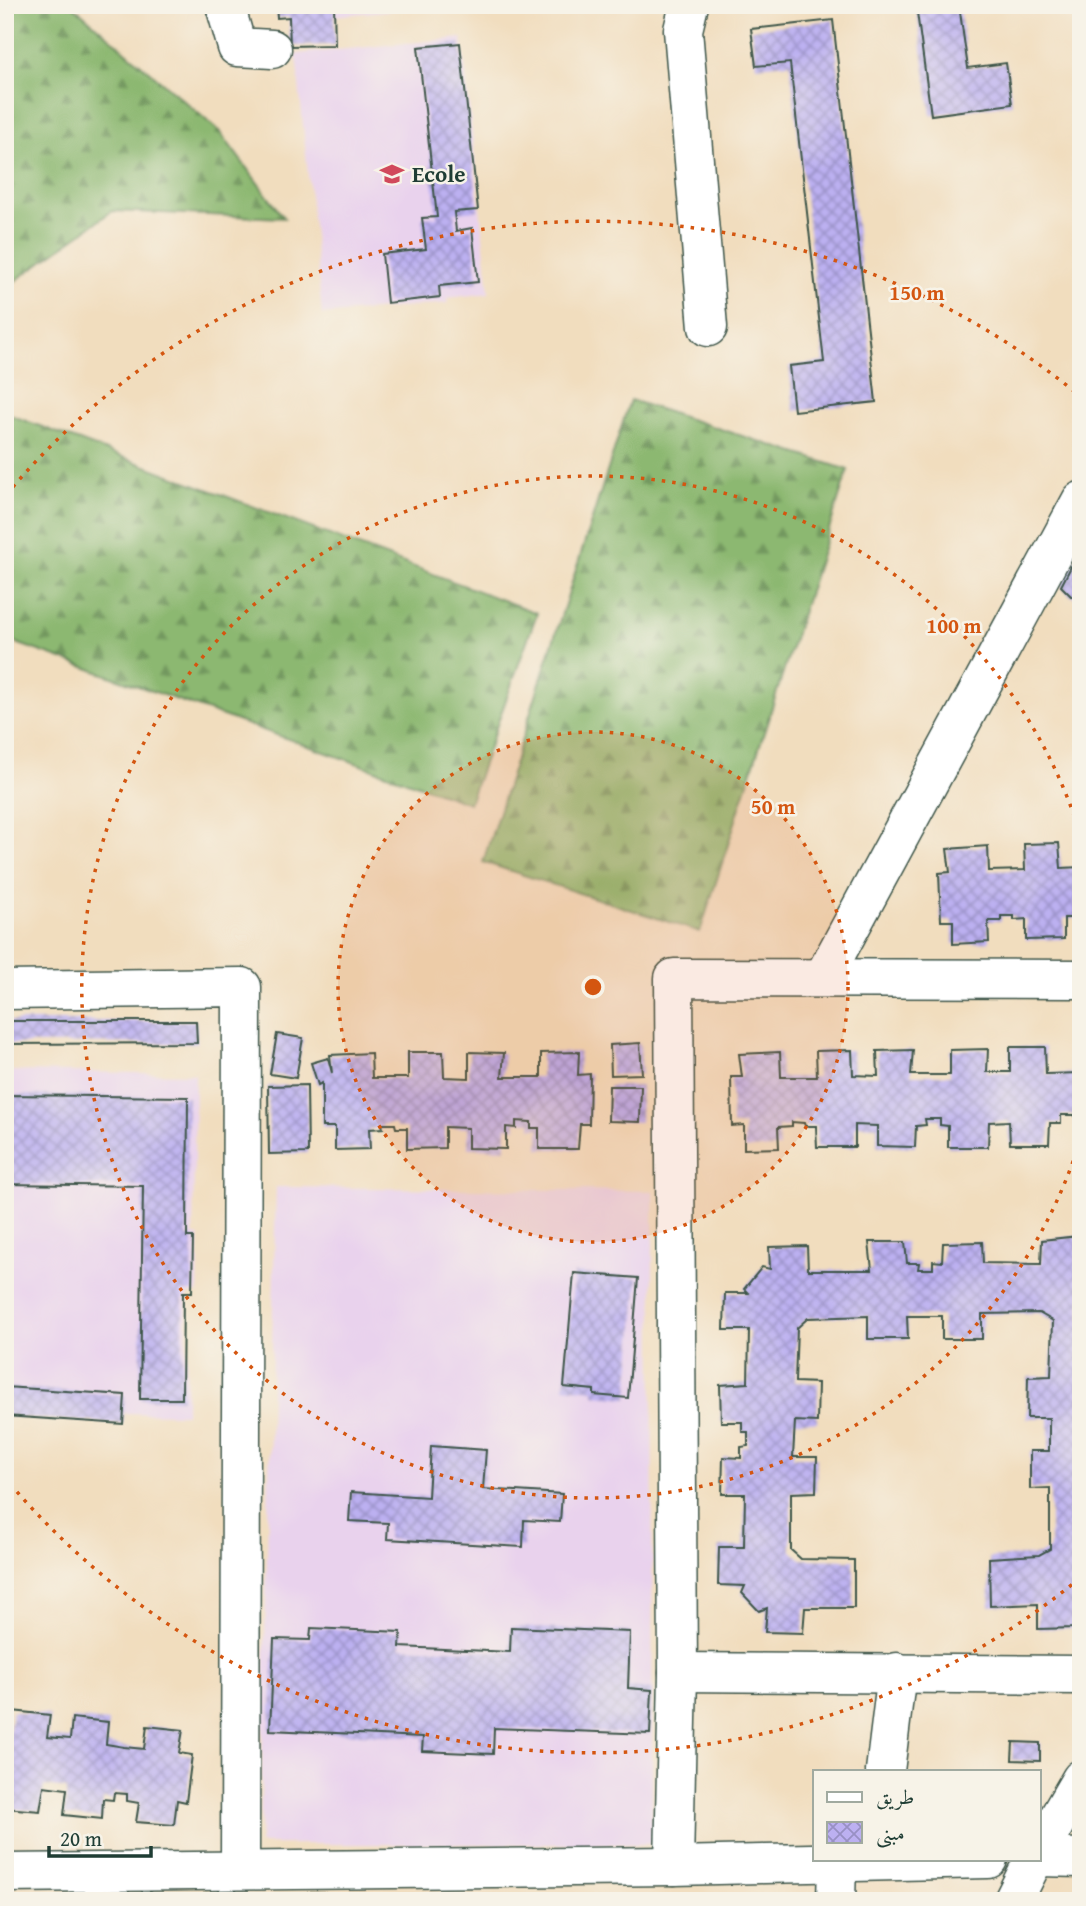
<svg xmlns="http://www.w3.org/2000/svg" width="1086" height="1906" font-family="'Gentium Book Plus',Amiri,serif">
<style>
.built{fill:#e9d2ed}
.forest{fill:url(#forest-firs);stroke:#567a52;stroke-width:2}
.building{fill:url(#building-cross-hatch)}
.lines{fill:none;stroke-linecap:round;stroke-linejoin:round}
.minor-casing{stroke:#3e5549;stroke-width:41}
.minor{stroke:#fff;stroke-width:38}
.ring{fill:none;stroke:#d45610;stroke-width:3.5;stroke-dasharray:3.5 7}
.labels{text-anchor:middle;stroke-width:5;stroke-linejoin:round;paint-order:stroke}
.poi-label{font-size:23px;font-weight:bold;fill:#1f3d34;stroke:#f7f3e8;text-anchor:start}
.centre{fill:#d45610;stroke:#f7f3e8;stroke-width:3.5}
.ring-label{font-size:21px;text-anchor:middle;font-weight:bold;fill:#d45610;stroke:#f7f3e8;stroke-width:5;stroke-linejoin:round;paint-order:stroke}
</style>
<defs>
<pattern id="forest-firs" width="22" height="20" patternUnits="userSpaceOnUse" patternTransform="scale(1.75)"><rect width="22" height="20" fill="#8cb871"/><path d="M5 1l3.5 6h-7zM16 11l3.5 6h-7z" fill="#72975e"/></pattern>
<pattern id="building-cross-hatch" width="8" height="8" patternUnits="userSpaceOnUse" patternTransform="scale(1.75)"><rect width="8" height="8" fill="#bcb0f1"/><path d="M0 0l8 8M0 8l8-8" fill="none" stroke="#9890c4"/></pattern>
</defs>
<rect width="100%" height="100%" fill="#f7f3e8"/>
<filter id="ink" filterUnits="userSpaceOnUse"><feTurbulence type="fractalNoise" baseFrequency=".0143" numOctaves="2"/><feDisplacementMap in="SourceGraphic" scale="14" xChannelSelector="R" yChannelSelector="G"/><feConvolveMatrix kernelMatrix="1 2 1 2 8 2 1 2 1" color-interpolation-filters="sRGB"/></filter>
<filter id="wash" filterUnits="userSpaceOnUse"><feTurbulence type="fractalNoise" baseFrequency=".00686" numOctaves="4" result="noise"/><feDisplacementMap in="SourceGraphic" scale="28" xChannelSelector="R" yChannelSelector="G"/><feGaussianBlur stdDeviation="1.57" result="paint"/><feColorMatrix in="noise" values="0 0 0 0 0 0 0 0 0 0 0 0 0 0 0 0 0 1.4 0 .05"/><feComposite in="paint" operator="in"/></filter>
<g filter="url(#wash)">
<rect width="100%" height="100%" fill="#f1ddbe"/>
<g class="built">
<path d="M332,5H444L333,16Z"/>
<path d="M462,38L489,293L447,298L448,303L322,315L296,54Z"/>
<path d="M5,1071L195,1074L193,1235L199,1236L198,1293L187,1294L186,1414L5,1411Z"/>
<path d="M276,1187L653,1191L652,1844H260Z"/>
</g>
<g class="forest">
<path d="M5,5H72L219,131L284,218L112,211L8,286H5Z"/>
<path d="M630,400L848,470L700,932L483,862Z"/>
<path d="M5,413L537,613L469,803L5,639Z"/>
</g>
<g id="blocks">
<g class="building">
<path d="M276,5H334L335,45L290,46L289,17L277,18Z"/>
<path d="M916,5H959L968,68L1006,63L1012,104L931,115Z"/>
<path d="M833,20L876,402L794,411L789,366L824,362L790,63L756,66L751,29Z"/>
<path d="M460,43L478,210L454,212L456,231L472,228L478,282L439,286L440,297L387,303L382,254L426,249L422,218L437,217L418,47Z"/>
<path d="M1075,559L1081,562V599L1071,596L1061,586Z"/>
<path d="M1059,843L1061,868L1081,867V918H1064V939L1026,940V919L1014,920V916H1001V921H988L989,942L953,944V921H941L939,873L950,872L947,849L988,846L989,871L1025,870L1024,844Z"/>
<path d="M5,1021H196L197,1043L5,1044Z"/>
<path d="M277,1034L303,1038L296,1078L270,1074Z"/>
<path d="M640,1043L642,1074L611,1075L610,1045Z"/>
<path d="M1010,1047H1045L1046,1074L1081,1073V1123H1075V1115H1061V1123H1050L1049,1144H1010L1009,1121L989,1122L988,1147H948V1126L940,1125V1119H925L926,1125L916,1126L915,1147L877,1146V1126L855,1125V1147H817L816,1126H805L804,1123L792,1122V1126L778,1127L779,1148L744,1149V1125L732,1126L731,1077H742L739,1054L780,1052L781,1077H817L816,1051L852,1050L853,1075L878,1076L877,1051L913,1050L911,1075H950V1050L988,1049L987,1072H1010Z"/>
<path d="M408,1052H443L444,1077L469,1078V1052L504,1053L502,1077H541V1053L579,1052L578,1075L590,1074L589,1124H580L578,1149H539V1128H531V1122L516,1121V1128L506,1127V1149L468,1148V1128L445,1127V1148L407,1149V1128H396L395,1124H382L383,1128L369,1129L370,1149L335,1150V1127H322V1083L318,1085L311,1063L328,1058L332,1073L330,1055L371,1053L372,1078H408Z"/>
<path d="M307,1085L308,1153L269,1154L268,1086Z"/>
<path d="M609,1086H641L640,1122L608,1121Z"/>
<path d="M5,1095L188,1097L187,1237H193L192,1292H183L182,1399H140L143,1186L5,1184Z"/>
<path d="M1079,1236L1076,1263L1081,1262V1606L1075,1604V1628L1038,1629V1604L990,1606L989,1558L1039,1555L1050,1549V1488L1030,1489V1451H1049V1418H1027L1028,1377L1051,1376L1053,1321L1039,1313L982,1314V1339H942V1316H907L908,1339H868V1316L808,1318L797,1328L795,1382L818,1383L817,1422L795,1421L793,1457H817L816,1492L791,1493V1550L801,1559L854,1560V1608H805L803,1633L765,1632L767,1608L759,1611L742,1593L745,1586L718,1585L719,1547H744L745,1494H722L723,1457L741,1458V1447L748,1446V1432H742V1422H721L720,1385L748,1383L749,1330H724L725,1293H748L744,1289L762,1267L770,1269L769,1247L807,1246L808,1270H872L869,1242H905L907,1263H919L918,1269H933V1261L942,1262L943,1243L982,1242L983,1263L1041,1264L1042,1240Z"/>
<path d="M574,1273L638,1278L628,1398L594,1395V1390L564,1387Z"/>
<path d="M5,1387L125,1395L123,1424L5,1416Z"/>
<path d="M431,1446L486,1450L483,1489L562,1494L560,1522L524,1520L523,1547L387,1539L388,1523L349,1521L351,1492L428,1497Z"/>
<path d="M511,1627L630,1632L628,1688L652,1690L650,1734L494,1728L493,1754L422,1751L423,1737L270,1730L274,1639L310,1640L311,1628L401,1632L400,1647L510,1652Z"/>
<path d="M12,1711L50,1715L47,1737L70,1739L72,1718L108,1722L106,1744L124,1747L144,1749L147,1726L183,1730L179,1753L192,1755L186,1802L177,1800L174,1825L136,1822L139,1803L127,1801V1794L114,1793L113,1800L103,1799L102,1819L64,1815L67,1789L44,1786L40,1811L5,1808V1735L9,1736Z"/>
<path d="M1013,1742L1040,1743V1761L1012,1760Z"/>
</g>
</g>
</g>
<g filter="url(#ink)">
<use href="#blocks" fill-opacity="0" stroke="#3e5549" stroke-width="2"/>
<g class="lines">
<g class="minor-casing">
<g id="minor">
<path d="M225,5L237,47L272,49"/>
<path d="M689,5L683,30L708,327"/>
<path d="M823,978L1081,501"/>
<path d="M5,990L242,987L240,1870"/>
<path d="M678,1672L1081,1675"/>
<path d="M885,1771L897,1672"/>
<path d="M1039,1851L1081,1779"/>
<path d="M1039,1857L1081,1858"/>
<path d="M674,1866L678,1672L674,978L1081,979"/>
<path d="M5,1873L674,1866L988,1859"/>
<path d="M836,1901L837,1863"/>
<path d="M1013,1901L1034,1859"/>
</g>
</g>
<use href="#minor" class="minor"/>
</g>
</g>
<circle cx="593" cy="987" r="255" fill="#d45610" fill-opacity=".12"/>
<g class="ring">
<circle cx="593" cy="987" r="255"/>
<path d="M1080 1141A511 511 0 1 1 1080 833"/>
<path d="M1080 1578A766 766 0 0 1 6 1479M6 495A766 766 0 0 1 1080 396"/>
</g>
<defs>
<g id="school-bare" transform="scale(1.89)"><path d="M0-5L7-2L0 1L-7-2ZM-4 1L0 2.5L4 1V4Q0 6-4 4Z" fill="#d1495b" stroke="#f7f3e8" stroke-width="2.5" paint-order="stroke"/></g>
</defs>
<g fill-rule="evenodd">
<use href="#school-bare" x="392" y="174"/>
</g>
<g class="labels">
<g class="poi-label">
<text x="412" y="182">Ecole</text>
</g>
</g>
<circle cx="593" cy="987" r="10" class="centre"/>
<g class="ring-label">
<text x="917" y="300">150 m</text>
<text x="954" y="633">100 m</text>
<text x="773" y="814">50 m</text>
</g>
<rect width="1086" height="1906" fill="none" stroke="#f7f3e8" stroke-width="28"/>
<rect x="813" y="1770" width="228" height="91" fill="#f7f3e8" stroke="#a1aaa0" stroke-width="2"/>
<rect x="827" y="1792" width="35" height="10" fill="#ffffff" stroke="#a1aaa0" stroke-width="2"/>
<text x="876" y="1804" font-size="21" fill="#1f3d34">طريق</text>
<rect x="827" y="1822" width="35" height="21" fill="url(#building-cross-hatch)" stroke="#a1aaa0" stroke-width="2"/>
<text x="876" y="1840" font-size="21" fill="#1f3d34">مبنى</text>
<path d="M49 1846v10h102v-10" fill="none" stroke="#1f3d34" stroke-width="3.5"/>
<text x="60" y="1846" font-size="21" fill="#1f3d34" stroke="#f7f3e8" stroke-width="5" paint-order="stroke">20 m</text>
</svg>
